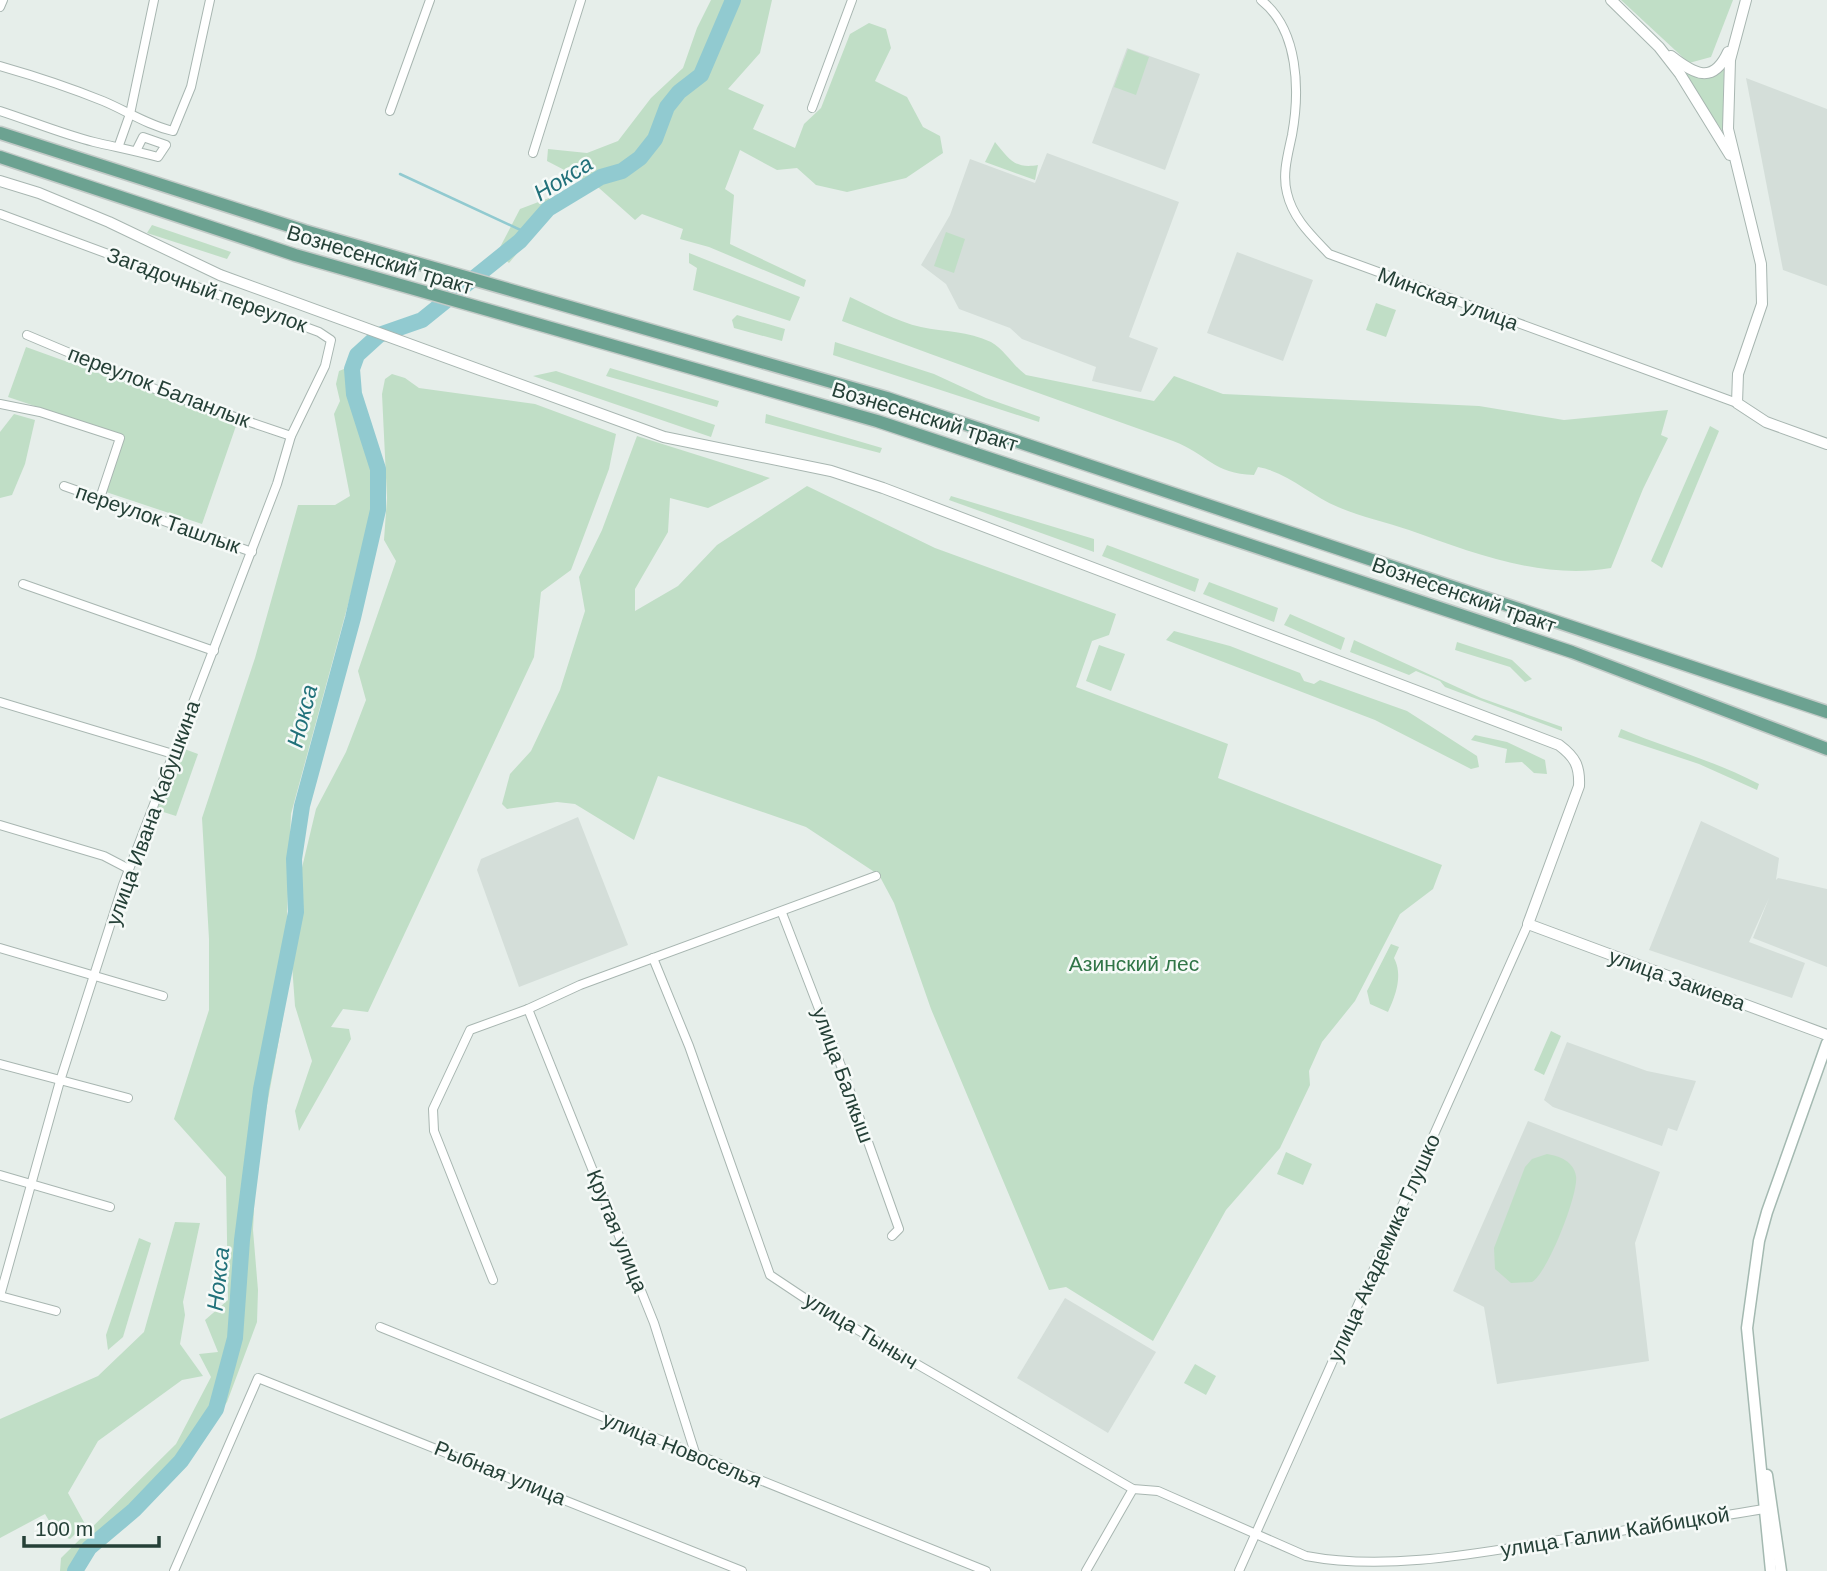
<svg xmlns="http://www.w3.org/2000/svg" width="1827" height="1571" font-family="Helvetica,sans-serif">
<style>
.built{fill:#d4ded9}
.green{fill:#c0dec6}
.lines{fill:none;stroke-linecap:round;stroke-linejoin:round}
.stream{stroke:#91cad0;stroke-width:2.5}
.river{stroke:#91cad0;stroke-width:16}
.minor-casing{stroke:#a8b6b1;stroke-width:10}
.tertiary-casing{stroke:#a8b6b1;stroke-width:12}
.secondary-casing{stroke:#a4b9b1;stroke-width:13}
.primary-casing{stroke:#c2cac7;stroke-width:15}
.minor{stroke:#fff;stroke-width:8}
.tertiary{stroke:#fff;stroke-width:10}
.secondary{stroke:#fff;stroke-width:10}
.primary{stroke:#6ca291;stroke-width:12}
.labels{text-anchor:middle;stroke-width:5;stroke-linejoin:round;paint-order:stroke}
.street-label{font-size:21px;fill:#254037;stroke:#f6faf8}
.park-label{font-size:21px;fill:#307547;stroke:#f6faf8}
.water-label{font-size:23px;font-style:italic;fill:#21717a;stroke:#f6faf8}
</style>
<rect width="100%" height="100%" fill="#e6eeea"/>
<g class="built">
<path d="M1127,48L1200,74L1165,170L1092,143Z"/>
<path d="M1746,78L1827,109V286L1783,270Z"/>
<path d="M1047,153L1179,202L1129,337L1158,348L1141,392L1092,381L1096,367L1022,339L1010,328L959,309L946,284L921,265L950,215L970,159L1035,183Z"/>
<path d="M1237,252L1313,280L1283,361L1207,333Z"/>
<path d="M578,817L628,945L519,987L477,870L481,859Z"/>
<path d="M1701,821L1779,858L1776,880L1778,878L1827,889V967L1753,938L1769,898L1749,942L1805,963L1792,998L1649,950Z"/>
<path d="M1567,1042L1647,1071L1696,1081L1677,1131L1668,1128L1662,1146L1553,1107L1544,1100Z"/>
<path d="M1528,1121L1660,1172L1635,1243L1649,1361L1497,1384L1484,1307L1453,1291Z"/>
<path d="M1065,1298L1156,1352L1108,1433L1017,1378Z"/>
</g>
<g class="green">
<path d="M711,0H772L760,53L728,89L764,105L753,129L795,148L804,124L821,108L850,34L869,23L886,29L891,48L875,81L907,97L923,127L940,136L943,153L906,178L847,192L816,185L797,168L777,170L740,150L725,189L734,195L730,244L806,280L804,287L709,247L680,239L683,229L642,214L635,220L599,188L547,161L548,149L587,153L618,141L651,98L683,68L697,28Z"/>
<path d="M1621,0H1733L1711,57L1689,63Z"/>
<path d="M1128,49L1149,57L1136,95L1114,87Z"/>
<path d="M1680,68L1709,78L1724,68L1723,132Z"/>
<path d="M995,142C1009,159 1014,169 1038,165L1035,180L985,162Z"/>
<path d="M549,198L555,208L509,263L497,253L520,209Z"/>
<path d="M152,225L231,252L227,259L147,233Z"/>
<path d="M946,232L965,239L954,273L934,266Z"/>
<path d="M689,253L800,297L790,321L693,290L697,268L689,263Z"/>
<path d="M850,297C872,307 897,322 921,327C945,332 968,331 991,342C1006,351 1012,365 1026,375L1154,401L1174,376L1223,394L1479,406L1564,420L1668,410L1661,435L1668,438L1643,489L1611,568C1542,580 1473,553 1409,530C1385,522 1361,517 1338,507C1310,495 1287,472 1258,467L1254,475C1213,474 1208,454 1173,441C1062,401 952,363 842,321Z"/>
<path d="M1376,303L1396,310L1386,337L1366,330Z"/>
<path d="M737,315L785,329L782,341L734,328L732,320Z"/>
<path d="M835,342L934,374L986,398L1040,417L1039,422L833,355Z"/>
<path d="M26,347L237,423L202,524L106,492L124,436L8,397Z"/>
<path d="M349,367L348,390L374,471V509L291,814L283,1017L256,1166L253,1230L258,1290L257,1322L227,1402L184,1462L134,1514L94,1550L82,1571H60L61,1558L176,1444L211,1377L199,1354L218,1352L205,1320L228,1300L226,1177L174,1119L209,1010V939L202,818L255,658L298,505H335L350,496L334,414L340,401L336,384L339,371Z"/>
<path d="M610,368L719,401L717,407L606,376Z"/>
<path d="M556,371L715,425L711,437L533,376Z"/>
<path d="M392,374L405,378L419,388L535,404L616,434L609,469L571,570L541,592L534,657L368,1012L343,1009L331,1027L349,1029L351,1039L299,1131L295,1111L312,1061L295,1006L290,937L295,897L316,809L346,752L366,700L358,671L396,561L384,540L387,498L382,394L385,379Z"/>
<path d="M14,414L35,420L25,464L12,495L0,498V432Z"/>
<path d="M766,414L882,448L880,453L765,423Z"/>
<path d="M1710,426L1719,431L1662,568L1651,561Z"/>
<path d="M637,436L770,478L708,508L670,498L668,532L635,589V611L678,586L717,545L807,486L935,548L1116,614L1109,635L1092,641L1076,687L1228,744L1218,778L1442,865L1433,889L1400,914L1355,1001L1322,1042L1309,1071L1310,1085L1280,1148L1226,1210L1153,1341L1066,1287L1049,1290L931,1009L894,903L879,875L806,827L658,776L634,840L575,804L557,802L507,809L502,804L510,774L531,751L560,690L585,611L579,577L602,530Z"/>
<path d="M951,496L1094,539V552L949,500Z"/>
<path d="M1107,545L1199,579L1195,592L1102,556Z"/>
<path d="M1209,582L1278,608L1274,622L1203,594Z"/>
<path d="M1290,614L1345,638L1341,650L1284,625Z"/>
<path d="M1174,631L1230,646L1300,673L1304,681L1314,684L1320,680L1407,711L1477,756L1479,767L1471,769L1375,720L1166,640Z"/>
<path d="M1354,640L1481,698L1562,727V731L1445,687L1440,681L1416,671L1409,675L1350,652Z"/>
<path d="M1457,642L1512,660L1532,679L1525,682L1510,667L1455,650Z"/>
<path d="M1099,645L1125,654L1111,691L1086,681Z"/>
<path d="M1621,729C1667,748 1715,761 1759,784L1757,790L1699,764L1618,737Z"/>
<path d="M1475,735L1507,742L1545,760L1547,774L1534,773L1522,762L1505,763L1507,749L1471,740Z"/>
<path d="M179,747L198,754L176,816L157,810Z"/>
<path d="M1391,944L1399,947L1394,958C1403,975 1396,995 1388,1012L1370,1004L1367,991Z"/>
<path d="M1551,1031L1561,1036L1544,1075L1534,1070Z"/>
<path d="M1286,1152L1312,1164L1303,1185L1277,1174Z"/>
<path d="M1547,1154C1560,1156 1573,1161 1576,1176C1579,1193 1547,1274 1532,1282L1511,1283L1495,1269L1494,1248L1525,1167L1532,1159Z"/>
<path d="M175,1222L200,1223L183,1302L185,1315L180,1344L203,1376L182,1380L98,1441L68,1493L85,1524L70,1539L57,1534L45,1514L0,1538V1419L98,1376L144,1332Z"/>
<path d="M139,1238L151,1243L123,1337L108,1350L106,1335Z"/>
<path d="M1195,1364L1216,1376L1206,1395L1184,1383Z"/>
</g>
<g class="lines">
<path class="stream" d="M400,174L527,233"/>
<path class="river" d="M75,1571L89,1548L134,1510L181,1461L216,1409L235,1338L242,1240L261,1089L296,912L294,859L302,806L353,618L378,510V469L354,394L352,369L357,355L379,335L422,320L520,241L548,209L601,177L622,171L640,158L655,139L667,107L679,92L701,75L733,0"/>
<g class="minor-casing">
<g id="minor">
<path d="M1261,0C1299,30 1300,91 1292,135C1288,154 1282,174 1287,193C1293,219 1312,236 1329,254L1737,403"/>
<path d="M0,7L3,0"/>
<path d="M0,66C35,76 69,87 103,101C127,111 147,125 173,131L191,87L210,0"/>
<path d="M812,108L852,0"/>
<path d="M0,111C31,121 62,134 94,142C115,147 136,151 158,157L166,145L143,137L136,151"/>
<path d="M390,111L430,0"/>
<path d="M119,145L130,114L154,0"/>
<path d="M533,153L581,0"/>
<path d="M0,214L319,332L331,340L325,366L291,436L277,484L123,885L60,1081L0,1296"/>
<path d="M27,335L167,394L291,436"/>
<path d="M0,404L40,412L120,438L100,498"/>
<path d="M64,486L252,552"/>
<path d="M23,584L214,651"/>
<path d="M0,702L173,754"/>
<path d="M0,825L104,856L129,869"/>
<path d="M782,913L841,1066L899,1229L892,1236"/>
<path d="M0,948L163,996"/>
<path d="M653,958L689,1046L770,1275L818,1307L1133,1489L1158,1491L1306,1556C1385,1571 1474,1554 1553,1541C1623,1530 1694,1521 1764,1509"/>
<path d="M528,1009L654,1323L696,1456"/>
<path d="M0,1064L128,1098"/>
<path d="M0,1175L110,1207"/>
<path d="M493,1280L434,1131L433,1109L470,1030L528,1009L580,985L876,876"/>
<path d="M0,1296L56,1311"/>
<path d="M380,1327L986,1571"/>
<path d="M174,1571L258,1378L742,1571"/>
<path d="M1086,1571L1133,1489"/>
<path d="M1239,1571L1528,924"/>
</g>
</g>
<g class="tertiary-casing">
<g id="tertiary">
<path d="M1611,0L1659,47L1680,74L1730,155"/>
<path d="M1746,0L1730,60L1728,129L1761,264L1762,304L1738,374L1737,403L1766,422L1827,444"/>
<path d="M1671,56C1694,74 1713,85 1728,52"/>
<path d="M0,181L39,193L109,222L220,275L664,437L831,471L883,488L1559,745C1575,757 1580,766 1579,786L1528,924L1827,1035"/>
</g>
</g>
<g class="secondary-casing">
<g id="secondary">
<path d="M1767,1475L1781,1571"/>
<path d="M1771,1571L1747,1328L1759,1241L1767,1212L1827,1043"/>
</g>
</g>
<g class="primary-casing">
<g id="primary">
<path d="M0,133L305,231L887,398L1827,712"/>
<path d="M0,157L295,255L877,421L1572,652L1827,749"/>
</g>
</g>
<use href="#minor" class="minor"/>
<use href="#tertiary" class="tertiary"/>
<use href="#secondary" class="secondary"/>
<use href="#primary" class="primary"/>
</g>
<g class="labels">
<g class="street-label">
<text transform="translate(380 260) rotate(17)" y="7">Вознесенский тракт</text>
<text transform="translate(207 290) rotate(20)" y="7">Загадочный переулок</text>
<text transform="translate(1448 299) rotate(20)" y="7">Минская улица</text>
<text transform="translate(159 387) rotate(21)" y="7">переулок Баланлык</text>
<text transform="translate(925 417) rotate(17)" y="7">Вознесенский тракт</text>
<text transform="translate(158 519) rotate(19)" y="7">переулок Ташлык</text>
<text transform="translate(1464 595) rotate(19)" y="7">Вознесенский тракт</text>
<text transform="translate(153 813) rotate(-70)" y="7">улица Ивана Кабушкина</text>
<text transform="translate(1677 980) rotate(20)" y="7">улица Закиева</text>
<text transform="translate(843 1075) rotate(70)" y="7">улица Балкыш</text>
<text transform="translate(617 1231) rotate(68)" y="7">Крутая улица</text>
<text transform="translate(1384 1248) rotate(-66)" y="7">улица Академика Глушко</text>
<text transform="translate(861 1331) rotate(31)" y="7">улица Тыныч</text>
<text transform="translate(682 1450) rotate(22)" y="7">улица Новоселья</text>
<text transform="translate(500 1473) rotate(22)" y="7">Рыбная улица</text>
<text transform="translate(1615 1532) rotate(-9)" y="7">улица Галии Кайбицкой</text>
</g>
<g class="park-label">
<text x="1134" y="971">Азинский лес</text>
</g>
<g class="water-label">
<text transform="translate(563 178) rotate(-32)" y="8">Нокса</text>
<text transform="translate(302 716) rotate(-76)" y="8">Нокса</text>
<text transform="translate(218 1279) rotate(-84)" y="8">Нокса</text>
</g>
</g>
<path d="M24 1536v10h135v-10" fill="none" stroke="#254037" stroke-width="3.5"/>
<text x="35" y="1536" font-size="21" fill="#254037" stroke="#f6faf8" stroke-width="5" paint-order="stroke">100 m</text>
</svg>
